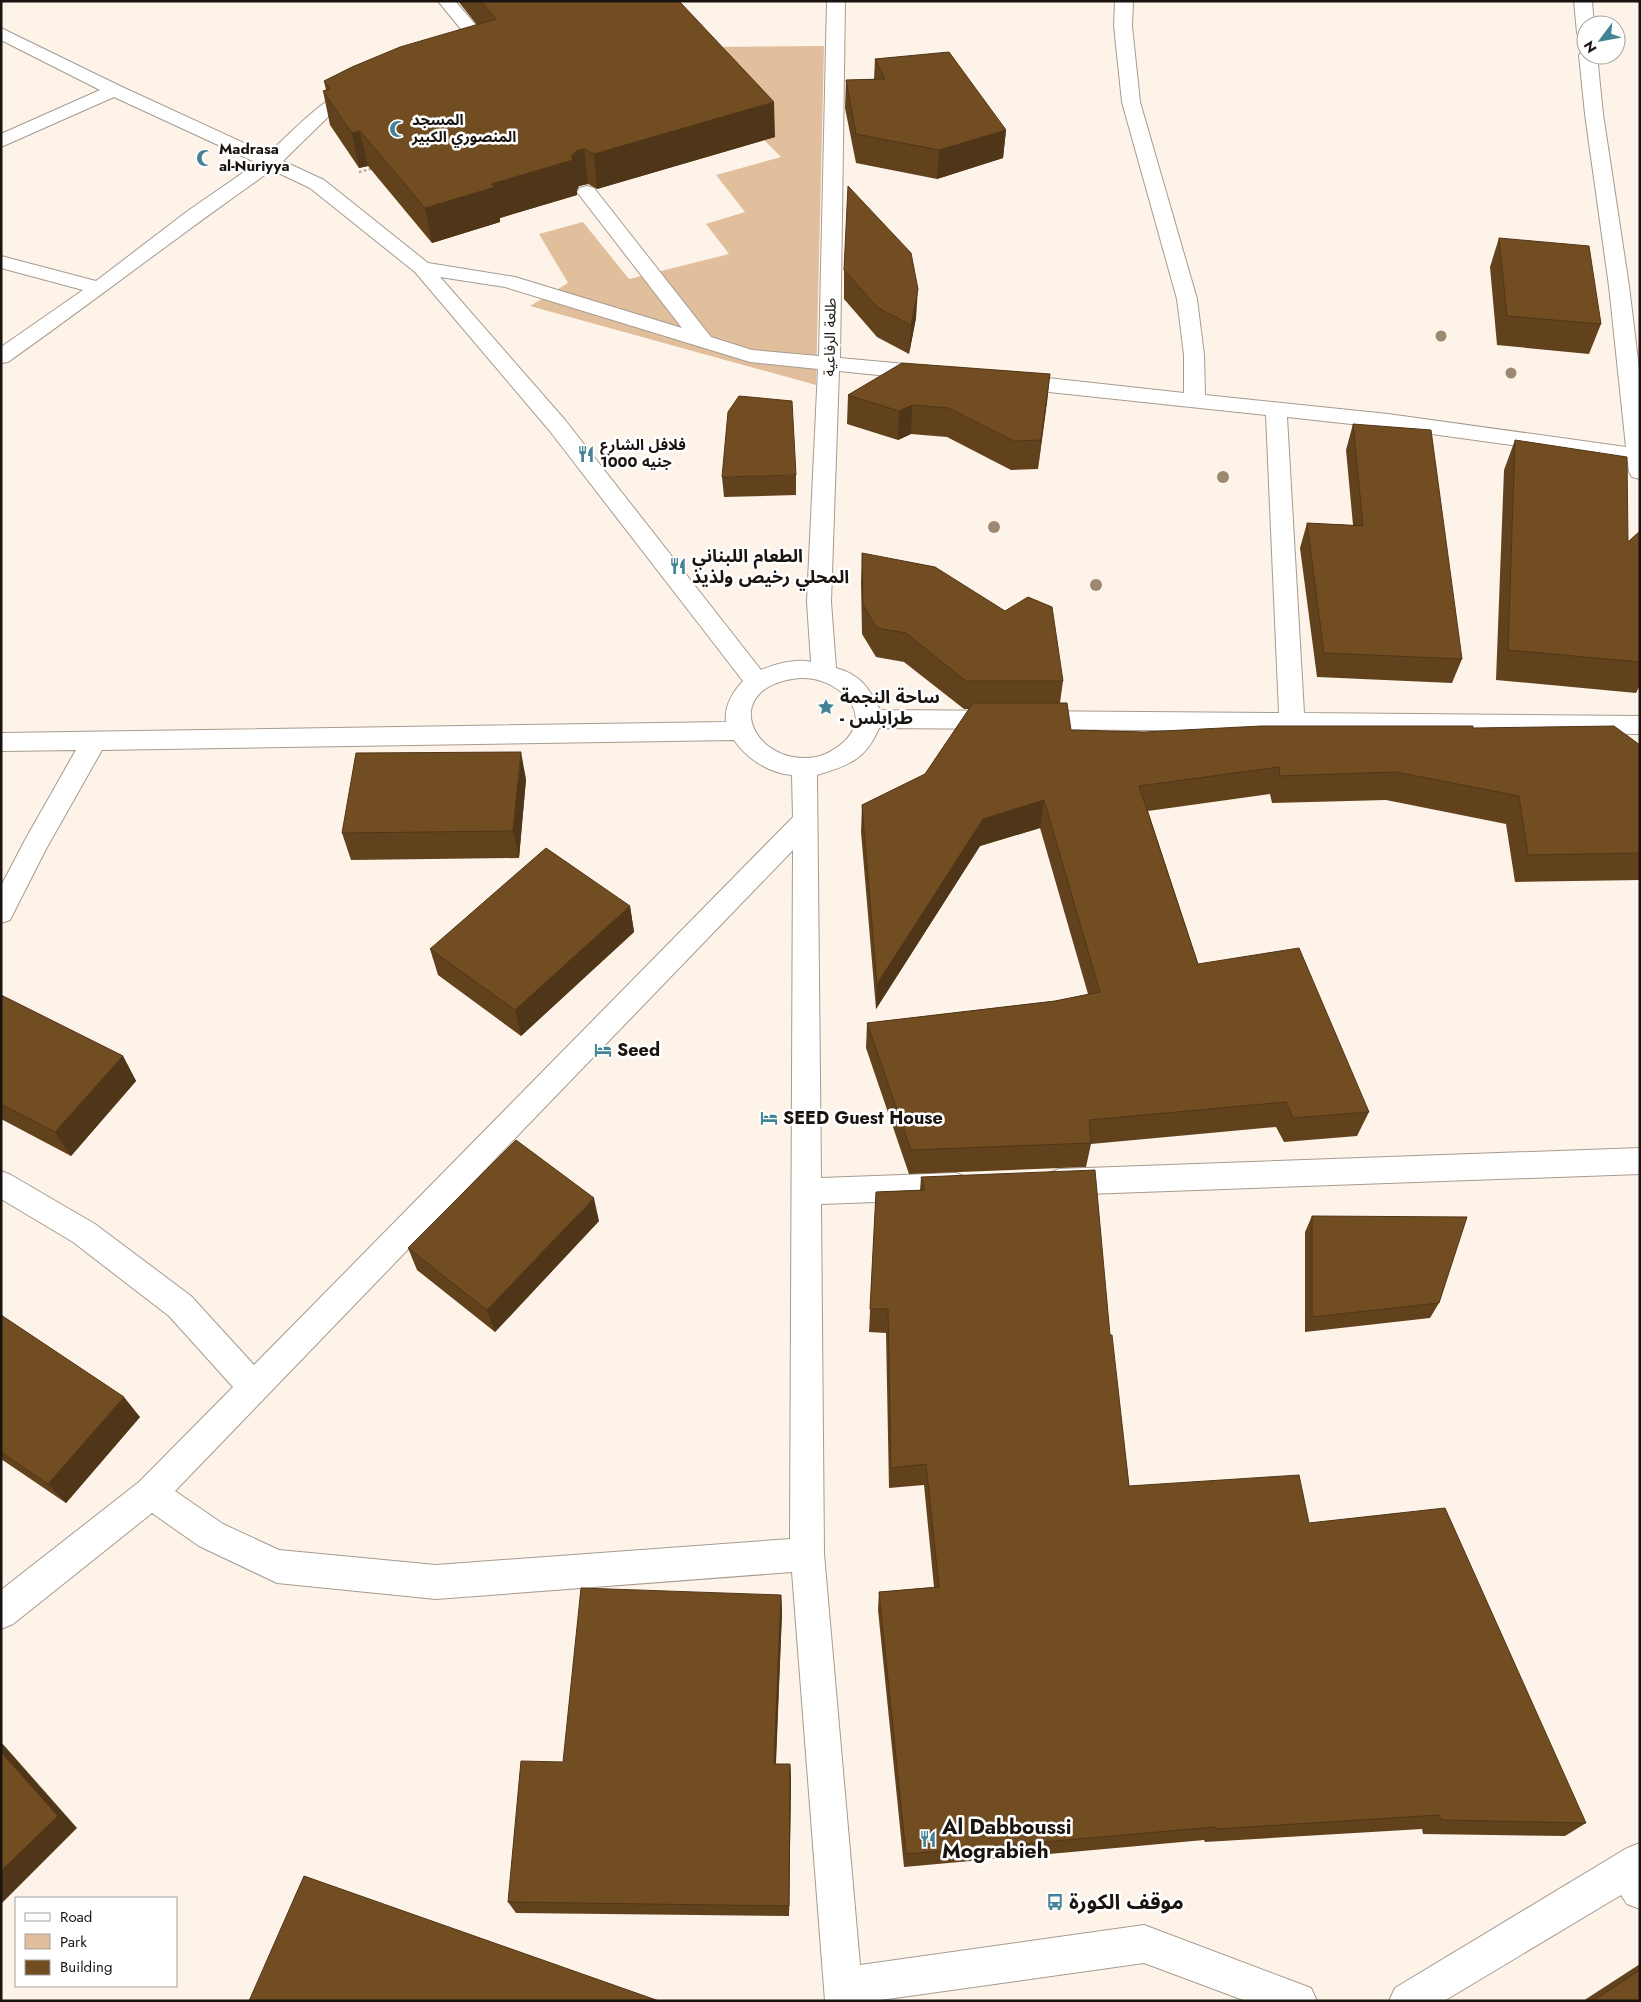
<svg xmlns="http://www.w3.org/2000/svg" width="1641" height="2002" font-family="Jost,'Noto Sans Arabic',sans-serif">
<style>
.green{fill:#e2bf9c}
.lines{fill:none;stroke-linecap:round;stroke-linejoin:round}
.street-casing{stroke:#a79b8f;stroke-width:2}
.path{stroke:#b3aba3;stroke-width:2.5;stroke-dasharray:2.5 2.5;stroke-linecap:butt}
.street{fill:#fff;fill-rule:evenodd}
.tree{fill:#9d8971}
.wall{fill:#62421d}
.shaded-wall{fill:#503618}
.building{fill:#724d22;stroke:#503618}
.labels{text-anchor:middle;stroke-width:5;stroke-linejoin:round;paint-order:stroke}
.far-poi-label{font-size:15px;font-weight:bold;fill:#191410;stroke:#fff;text-anchor:start}
.far-street-label{font-size:15px;fill:#191410;stroke:#fff}
.poi-label{font-size:18px;font-weight:bold;fill:#191410;stroke:#fff;text-anchor:start}
.near-poi-label{font-size:21px;font-weight:bold;fill:#191410;stroke:#fff;text-anchor:start}
</style>
<rect width="100%" height="100%" fill="#fdf3e9"/>
<path class="green" d="M824,46L816,385L530,306L568,283L539,234L583,222L629,279L729,254L706,224L745,212L716,175L781,157L684,60L711,47Z"/>
<g class="lines">
<g class="street-casing">
<g id="street">
<path d="M438,1H455L486,37L489,41C483,49 465,53 456,51L453,47L456,43L469,39Z"/>
<path d="M827,1H845L840,358L927,366L934,368L937,373L934,378L927,380L839,371L831,602L836,668C861,675 869,688 880,710L1279,713L1266,415L1012,388L1005,386L1001,381L1005,376L1012,374L1184,393V355L1177,299L1122,102L1114,26L1115,1H1133L1132,26L1140,102L1197,299L1204,355L1205,395L1388,414L1626,447L1609,286L1585,114L1579,55L1582,51L1586,50V55H1597L1603,114L1629,286L1640,377V479L1632,477L1629,472L1628,461L1388,428L1287,417L1304,713L1640,716V734L879,728C866,760 847,766 817,775L821,1178L956,1173L966,1177L971,1186L966,1195L956,1199L821,1204L824,1554L860,1965L1144,1925L1311,1988L1317,2001H1246L1144,1963L873,2001H825L792,1572L436,1599L277,1583L199,1546L152,1513L13,1624L1,1629V1590L139,1482L233,1387L169,1316L73,1242L1,1199V1171L11,1175L95,1224L191,1296L254,1365L793,817L792,775C769,773 747,759 734,740L102,750L46,849L10,920L1,923V886L25,840L76,750L1,751V733L726,722C724,706 732,693 743,681L549,430L415,272L310,188L272,170C183,232 97,299 8,362L1,363V347L83,290L1,268V256L96,281L189,210L257,163L114,97L1,147V134L100,90L1,40V28L120,86L268,154C288,136 337,81 365,88L368,92L365,96L332,113L283,161L324,180L428,263L515,277L682,328L577,192L580,188L587,186L594,188L711,337L752,350L819,356ZM440,277L505,287L750,362L818,369L807,602L811,662C796,658 775,664 761,670L565,420ZM800,678C837,676 880,715 839,746C832,751 825,755 816,757C752,768 716,686 800,678ZM793,850L790,1539L436,1565L279,1550L223,1524L175,1491Z"/>
<path d="M1574,1H1592L1594,25H1586V38L1580,37L1577,33Z"/>
<path d="M1640,1148V1174L1059,1195L1049,1191L1044,1182L1049,1173L1059,1169Z"/>
<path d="M1640,1843V1909L1627,1904L1621,1895L1444,2001H1389L1395,1988L1627,1848Z"/>
</g>
</g>
<path class="path" d="M359,172L374,168"/>
<use href="#street" class="street"/>
</g>
<g class="tree">
<circle cx="1441" cy="336" r="5.5"/>
<circle cx="1511" cy="373" r="5.5"/>
<circle cx="1223" cy="477" r="6"/>
<circle cx="994" cy="527" r="6"/>
<circle cx="1096" cy="585" r="6"/>
</g>
<g class="wall">
<path d="M458,1H679L775,137L597,189L588,184L579,186L577,190V195L500,218V222L432,243L368,166L359,168L330,125L323,91L326,90L324,81L477,25Z"/>
<path d="M875,59L1006,130L1003,158L937,179L856,163L845,108L846,80L874,79Z"/>
<path d="M1499,238L1601,324L1589,354L1497,345L1490,267Z"/>
<path d="M844,270L916,318L909,354L877,337L844,299Z"/>
<path d="M1050,374L1038,469L1011,470L947,437L911,434L898,440L847,424L848,395Z"/>
<path d="M1353,424L1462,659L1452,683L1317,677L1300,548L1307,523L1353,525L1346,450Z"/>
<path d="M1515,440L1628,542L1640,531V685L1636,693L1496,680L1504,470Z"/>
<path d="M796,475V495L724,497L722,477Z"/>
<path d="M862,553L1063,681L1060,703L1071,730L1144,732L1473,728L1640,745V880L1515,882L1506,824L1386,800L1272,803L1270,794L1148,811L1198,964L1369,1112L1357,1136L1284,1142L1276,1127L1091,1144L1086,1167L909,1174L866,1048L867,1023L1055,1001L1088,994L1040,828L980,846L876,1009L861,832L862,805L925,774L969,709H964L904,662L876,657L862,634L861,582Z"/>
<path d="M526,779L519,858L351,860L342,833Z"/>
<path d="M630,906L634,932L521,1036L438,975L430,949Z"/>
<path d="M1,995L123,1056L136,1081L71,1156L1,1119Z"/>
<path d="M921,1177L1110,1335L1129,1486L1309,1523L1586,1823L1565,1836L1423,1834L1422,1829L1205,1842L1204,1840L904,1867L878,1610L879,1592L934,1587L924,1485L889,1488L886,1333L869,1332L876,1192L920,1190Z"/>
<path d="M1312,1216L1439,1303L1430,1318L1305,1332V1232Z"/>
<path d="M599,1221L495,1332L417,1270L408,1248Z"/>
<path d="M1,1315L140,1417L66,1503L1,1459Z"/>
<path d="M781,1595L782,1612L776,1764H790L791,1778L789,1916L516,1913L508,1902L563,1762Z"/>
<path d="M1640,1964V2001H1583Z"/>
</g>
<g class="shaded-wall">
<path d="M774,102L775,137L597,189L594,154Z"/>
<path d="M1006,130L1003,158L937,179L939,150Z"/>
<path d="M360,131L368,166L359,168L352,133Z"/>
<path d="M584,149L588,184L579,186L577,190V195L500,218V222L432,243L425,208L491,184L571,157L576,151Z"/>
<path d="M918,289L916,318L909,354L911,325Z"/>
<path d="M1050,374L1047,403L1038,469L1041,440Z"/>
<path d="M912,405L911,434L898,440L899,411Z"/>
<path d="M521,752L526,779L519,858L513,831Z"/>
<path d="M1044,800L1040,828L980,846L876,1009L877,984L983,819Z"/>
<path d="M630,906L634,932L521,1036L515,1010Z"/>
<path d="M123,1056L136,1081L71,1156L55,1132Z"/>
<path d="M594,1198L599,1221L495,1332L487,1310Z"/>
<path d="M124,1397L140,1417L66,1503L48,1484Z"/>
<path d="M781,1595L782,1612L775,1778L774,1764Z"/>
<path d="M1,1742L77,1828L1,1904Z"/>
<path d="M790,1764L791,1778L789,1916V1906Z"/>
</g>
<g class="building">
<path d="M481,1H679L774,102L594,154L584,149L576,151L571,157L573,160L491,184L495,187L425,208L360,131L352,133L323,91L330,89L324,81L352,67L400,47L496,19Z"/>
<path d="M949,52L1006,130L939,150L856,134L846,80L885,79L875,59Z"/>
<path d="M848,186L911,253L918,289L911,325L878,308L844,270Z"/>
<path d="M1499,238L1589,246L1601,324L1507,316Z"/>
<path d="M902,363L1050,374L1041,440L1014,441L949,408L912,405L899,411L848,395Z"/>
<path d="M739,396L792,401L796,475L722,477L728,412Z"/>
<path d="M1353,424L1431,430L1462,659L1324,653L1307,523L1363,526Z"/>
<path d="M1515,440L1627,457L1628,542L1640,531V662L1508,650Z"/>
<path d="M862,553L935,567L1005,611L1028,597L1052,607L1063,681H966L906,633L877,628L863,605Z"/>
<path d="M973,703H1067L1071,730L1144,732L1261,726H1473V728L1614,726L1640,745V853L1528,855L1519,796L1396,772L1280,776L1279,767L1139,786L1198,964L1299,948L1369,1112L1293,1118L1286,1102L1089,1120L1091,1143L911,1150L867,1023L1055,1001L1100,992L1044,800L983,819L877,984L862,805L925,774Z"/>
<path d="M521,752L513,831L342,833L356,753Z"/>
<path d="M546,848L630,906L515,1010L430,949Z"/>
<path d="M1,995L123,1056L55,1132L1,1104Z"/>
<path d="M516,1140L594,1198L487,1310L408,1248Z"/>
<path d="M1095,1170L1110,1335H1112L1129,1486L1299,1475L1309,1523L1445,1508L1586,1823L1441,1820L1439,1815L1216,1829L1215,1827L906,1854L879,1592L939,1587L926,1464L891,1468L888,1309H870L876,1192L925,1190L921,1177Z"/>
<path d="M1312,1216L1467,1217L1439,1303L1312,1317Z"/>
<path d="M1,1315L124,1397L48,1484L1,1452Z"/>
<path d="M581,1588L781,1595L774,1764H790L789,1906L508,1902L521,1761L563,1762Z"/>
<path d="M1,1752L58,1816L1,1871Z"/>
<path d="M304,1876L659,2001H249Z"/>
<path d="M1640,1970V2001H1593Z"/>
</g>
<defs>
<g id="mosque-bare" transform="scale(1.35)"><path d="M3.5-4.9A6 6 0 1 0 3.5 4.9A5 5 0 1 1 3.5-4.9Z" fill="#428495" stroke="#fff" stroke-width="2.5" paint-order="stroke"/></g>
<g id="restaurant-bare" transform="scale(1.35)"><path d="M-5-6h1v4h1v-4h1v4h1v-4h1v5L-1.5 .5V6h-2V.5L-5-1ZM5-6V6H3V1.5H1.5Q1.5-4 5-6Z" fill="#428495" stroke="#fff" stroke-width="2.5" paint-order="stroke"/></g>
<g id="sight-bare" transform="scale(1.35)"><path d="M0-6L1.8-2.2L6-1.7L2.9 1.2L3.7 5.4L0 3.3L-3.7 5.4L-2.9 1.2L-6-1.7L-1.8-2.2Z" fill="#428495" stroke="#fff" stroke-width="2.5" paint-order="stroke"/></g>
<g id="hotel-bare" transform="scale(1.35)"><path d="M-6-4.5h1.5V1H6V5H4.5V3h-9V5H-6ZM-4 0a1.8 1.8 0 1 1 3.6 0ZM.5 0V-2.5h3Q6-2.5 6 0Z" fill="#428495" stroke="#fff" stroke-width="2.5" paint-order="stroke"/></g>
<g id="bus-bare" transform="scale(1.35)"><path d="M-5-6H5V4H4V6H2V4H-2V6H-4V4H-5ZM-3.5-4V0h7V-4ZM-3.5 1.2v1.5H-2V1.2ZM2 1.2v1.5H3.5V1.2Z" fill="#428495" stroke="#fff" stroke-width="2.5" paint-order="stroke"/></g>
</defs>
<g fill-rule="evenodd">
<use href="#mosque-bare" x="398" y="129"/>
<use href="#mosque-bare" x="205" y="158"/>
<use href="#restaurant-bare" x="586" y="454"/>
<use href="#restaurant-bare" x="678" y="566"/>
<use href="#sight-bare" x="826" y="707"/>
<use href="#hotel-bare" x="603" y="1050"/>
<use href="#hotel-bare" x="769" y="1118"/>
<use href="#restaurant-bare" x="928" y="1839"/>
<use href="#bus-bare" x="1055" y="1902"/>
</g>
<g class="labels">
<g class="far-poi-label">
<text x="412" y="125">المسجد<tspan x="412" dy="17">المنصوري الكبير</tspan></text>
<text x="219" y="154">Madrasa<tspan x="219" dy="17">al-Nuriyya</tspan></text>
<text x="600" y="450">فلافل الشارع<tspan x="600" dy="17">1000 جنيه</tspan></text>
</g>
<g class="far-street-label">
<text transform="translate(830 337) rotate(-89)" y="5">طلعة الرفاعية</text>
</g>
<g class="poi-label">
<text x="692" y="562">الطعام اللبناني<tspan x="692" dy="21">المحلي رخيص ولذيذ</tspan></text>
<text x="840" y="703">ساحة النجمة<tspan x="840" dy="21">- طرابلس</tspan></text>
<text x="617" y="1056">Seed</text>
<text x="783" y="1124">SEED Guest House</text>
</g>
<g class="near-poi-label">
<text x="942" y="1834">Al Dabboussi<tspan x="942" dy="24">Mograbieh</tspan></text>
<text x="1069" y="1909">موقف الكورة</text>
</g>
</g>
<rect width="1641" height="2002" fill="none" stroke="#191410" stroke-width="5"/>
<rect x="15" y="1897" width="162" height="90" fill="#ffffff" stroke="#a3a19f"/>
<rect x="25" y="1913" width="25" height="8" fill="#ffffff" stroke="#a3a19f"/>
<text x="60" y="1922" font-size="15" fill="#191410">Road</text>
<rect x="25" y="1934" width="25" height="15" fill="#e2bf9c" stroke="#a3a19f"/>
<text x="60" y="1947" font-size="15" fill="#191410">Park</text>
<rect x="25" y="1960" width="25" height="15" fill="#724d22" stroke="#a3a19f"/>
<text x="60" y="1972" font-size="15" fill="#191410">Building</text>
<g transform="translate(1601 40) rotate(238)"><circle r="24" fill="#ffffff" stroke="#a3a19f"/>
<path d="M0-4L9 19L0 12L-9 19Z" fill="#428495"/>
<text y="-8" font-size="14" font-weight="bold" text-anchor="middle" fill="#191410">N</text>
</g>
</svg>
